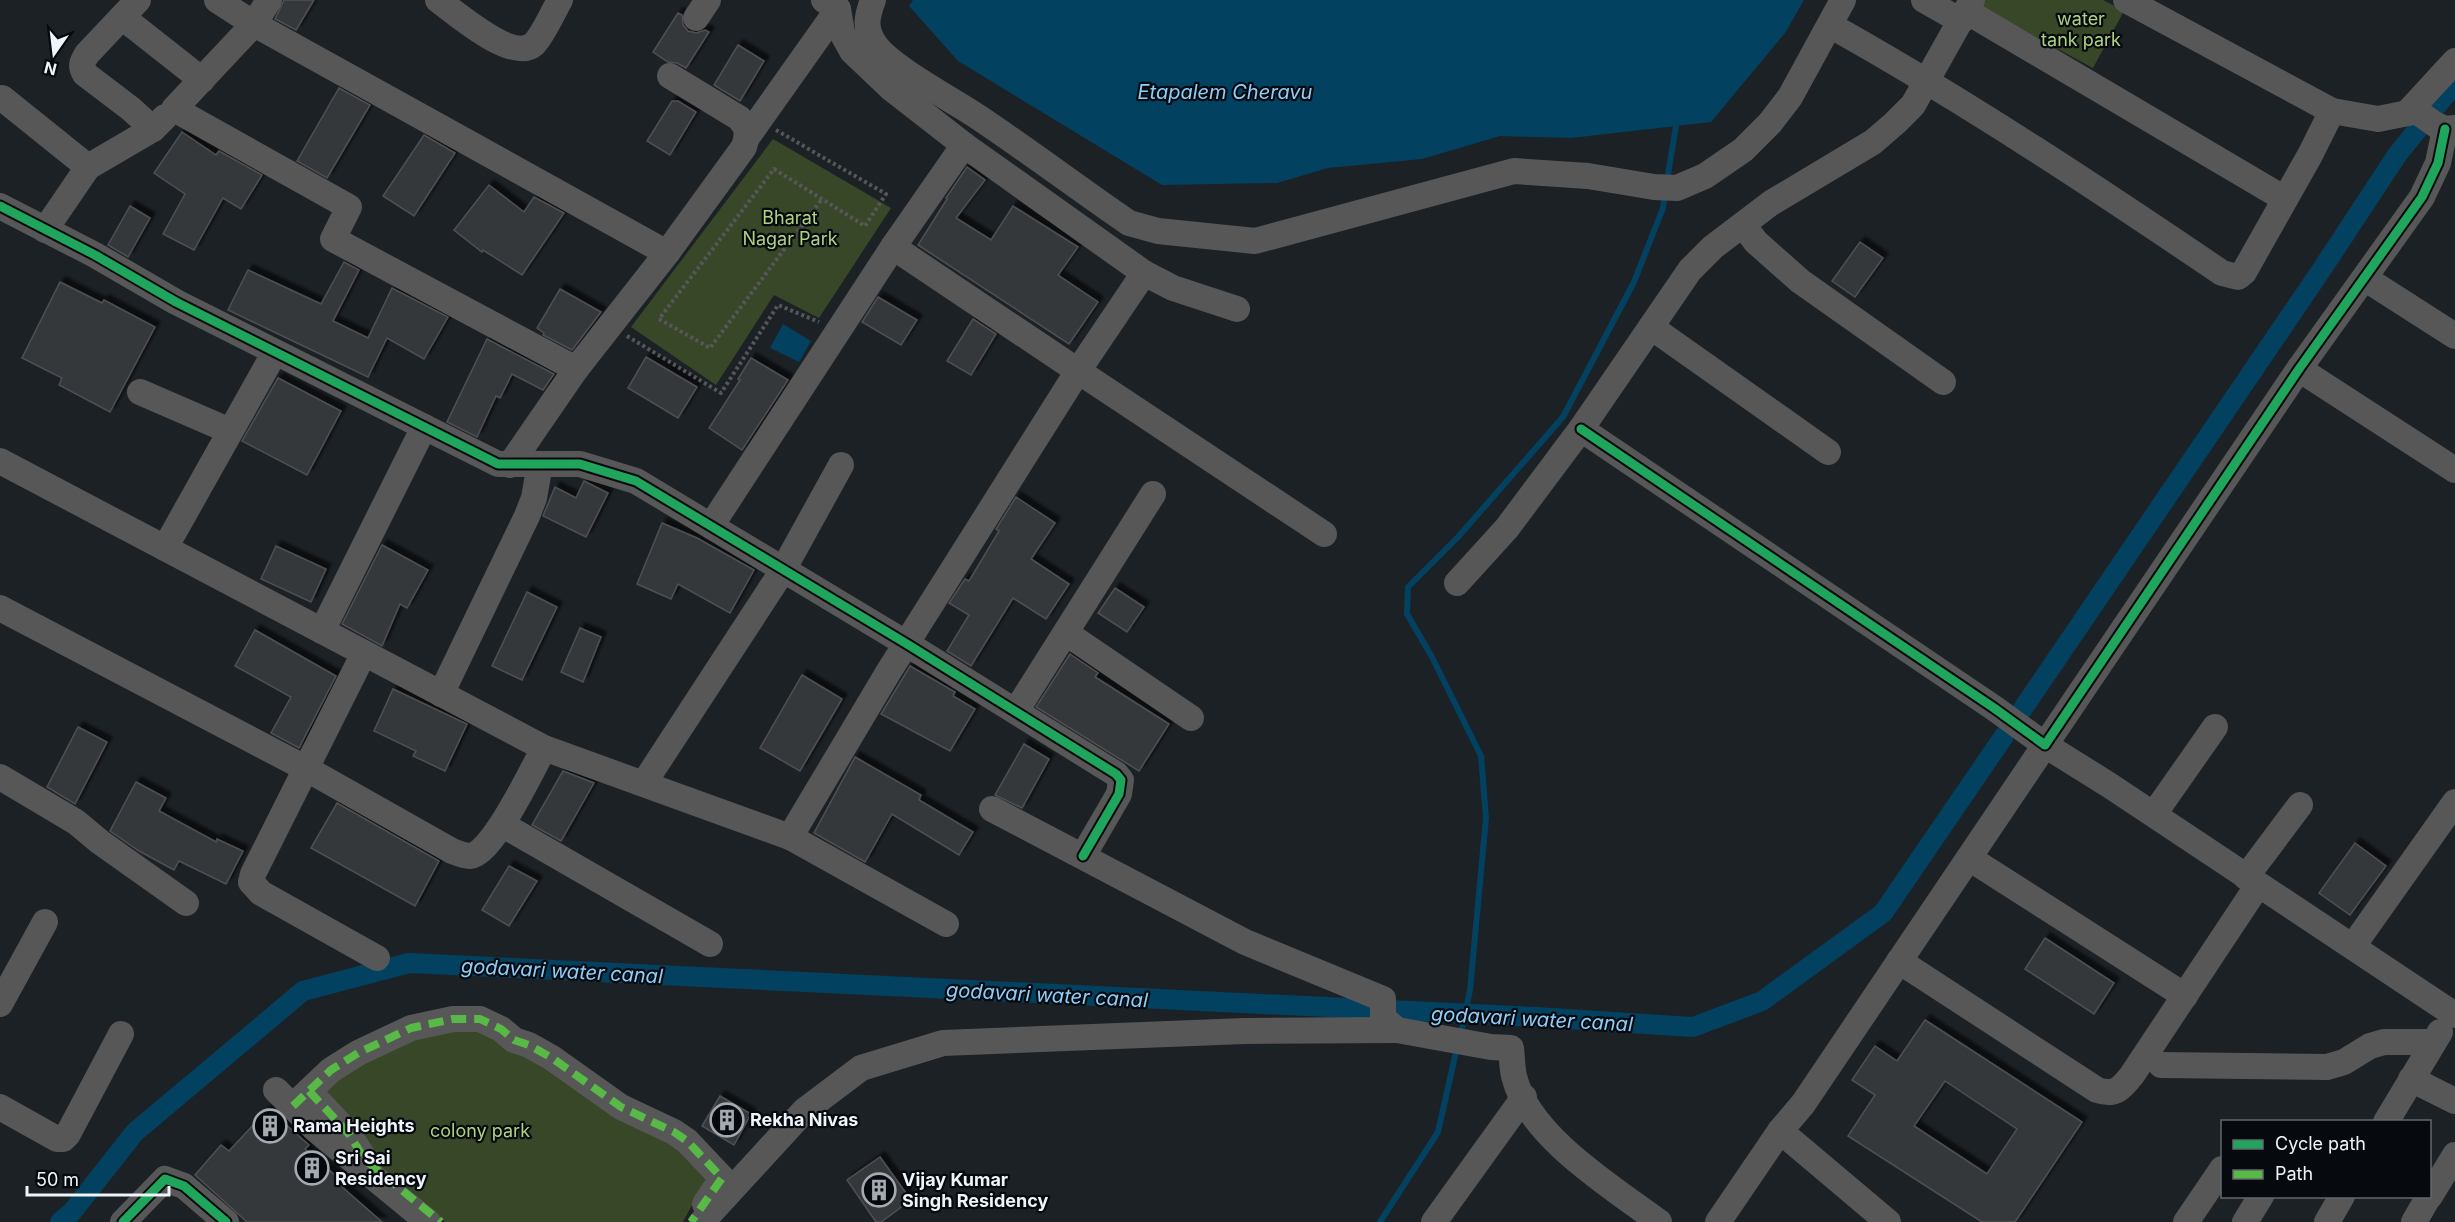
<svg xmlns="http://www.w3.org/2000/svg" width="2455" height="1222" font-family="Inter,sans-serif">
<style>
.green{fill:#394729}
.water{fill:#034160}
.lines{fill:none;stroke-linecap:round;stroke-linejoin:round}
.stream{stroke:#034160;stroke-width:6}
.canal{stroke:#034160;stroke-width:20}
.building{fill:#35373b;stroke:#4e5054;stroke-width:1.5;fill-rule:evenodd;filter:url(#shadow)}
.path{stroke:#57575a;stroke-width:4;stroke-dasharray:3 3;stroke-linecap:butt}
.minor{stroke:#585758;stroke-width:26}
.quiet{stroke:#58b947;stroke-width:8;stroke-dasharray:15 8;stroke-linecap:butt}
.cycleway-casing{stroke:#060a0e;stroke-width:13}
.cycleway{stroke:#20a55d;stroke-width:9}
.labels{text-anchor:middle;stroke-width:4.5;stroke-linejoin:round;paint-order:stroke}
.park-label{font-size:18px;fill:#b1d381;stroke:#060a0e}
.poi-label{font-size:18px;font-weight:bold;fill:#eef4fa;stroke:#060a0e;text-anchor:start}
.water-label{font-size:20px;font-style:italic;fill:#8ecefa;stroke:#060a0e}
</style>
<defs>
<filter id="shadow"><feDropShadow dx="5" dy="-5" stdDeviation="1.5" flood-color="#0009"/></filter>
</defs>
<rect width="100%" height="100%" fill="#1c2126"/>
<g class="green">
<path d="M1983,0H2103L2124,11L2093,68L1980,7Z"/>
<path d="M773,139L891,208L819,318L774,295L716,385L631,327Z"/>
<path d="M477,1027L685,1149L706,1179L683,1222H445L402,1183L372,1164L314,1092L386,1043Z"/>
</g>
<g class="water">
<path d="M913,0H1804L1785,33L1711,122L1571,138L1500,136L1422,159L1328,168L1277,183L1162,185L958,61L909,6Z"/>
<path d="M783,324L811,341L799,362L770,348Z"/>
</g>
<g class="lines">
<g class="stream">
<path d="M1667,180L1676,126"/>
<path d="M1460,1037L1470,990L1486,818L1481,756L1432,657L1407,614L1408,587L1458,537L1563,417L1634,282L1663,208L1665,193"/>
<path d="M1380,1222L1438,1132L1457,1047"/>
</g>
<g class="canal">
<path d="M2022,710L2322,269L2397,155L2455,83"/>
<path d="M60,1222L72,1212L135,1132L303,991L409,963L1535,1017L1693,1027L1762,1001L1883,913L2004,736"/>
</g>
</g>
<g class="building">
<path d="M284,0H314L296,30L275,19Z"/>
<path d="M678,13L682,15L683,25L688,31L696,33L705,30L709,32L686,68L677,63L668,62L653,52Z"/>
<path d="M738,45L764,61L740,101L714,85Z"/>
<path d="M339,88L370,105L327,178L297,161Z"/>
<path d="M672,101H678L696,112L670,155L647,141Z"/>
<path d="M182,132L216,155L219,151L262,175L241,209L223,198L194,250L163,234L185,194L154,173Z"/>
<path d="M424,135L455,153L414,216L383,196Z"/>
<path d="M967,167L985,180L956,218L991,240L1013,206L1078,247L1058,275L1098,302L1069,344L918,245L947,199L946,198Z"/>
<path d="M489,185L524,212L534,197L564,213L522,275L483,250L482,252L454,230Z"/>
<path d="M130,206L150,218L128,257L108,245Z"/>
<path d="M1860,242L1883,258L1855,297L1832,281Z"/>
<path d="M344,262L359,270L333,321L368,338L392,288L448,317L424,359L387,338L368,377L228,310L248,270L321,304Z"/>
<path d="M60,282L102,303L104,300L155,327L110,412L59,385L62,378L22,358Z"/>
<path d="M560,289L601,312L572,350L543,335L544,333L537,328Z"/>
<path d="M878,297L917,320L901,345L862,322Z"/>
<path d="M973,319L996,334L971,375L947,361Z"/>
<path d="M487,339L554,374L543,390L512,374L500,398L496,396L477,437L447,422Z"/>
<path d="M646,357L697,387L678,418L628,388Z"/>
<path d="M751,358L788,380L742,450L709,428L740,380L738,379Z"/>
<path d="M278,378L341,411L307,475L242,441Z"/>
<path d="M584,481L608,493L586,537L543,516L555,487L576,498Z"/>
<path d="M1016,497L1055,523L1031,559L1069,584L1046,619L1013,598L971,666L947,651L969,615L949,603L965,579L969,581L999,531L996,529Z"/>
<path d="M662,523L697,538L754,570L730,613L678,584L671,599L637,584Z"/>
<path d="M382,545L428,570L407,608L400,604L382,646L342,624Z"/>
<path d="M276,546L326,569L311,602L261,579Z"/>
<path d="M1115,588L1144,607L1127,632L1098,613Z"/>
<path d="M527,592L557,607L522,680L492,666Z"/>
<path d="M580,628L601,637L583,682L561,672Z"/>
<path d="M255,630L336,676L299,748L271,733L291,697L235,666Z"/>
<path d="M1070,654L1098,673L1095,677L1169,724L1139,771L1036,707Z"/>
<path d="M910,666L955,692L953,696L975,709L950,751L881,714Z"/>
<path d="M802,675L842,699L800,771L760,748Z"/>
<path d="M393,689L467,724L445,771L413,756L416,751L374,731Z"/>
<path d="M78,727L107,742L75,804L47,787Z"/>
<path d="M1024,744L1049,759L1022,808L995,795Z"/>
<path d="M855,757L921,795L919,800L973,832L959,855L892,814L865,862L814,833Z"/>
<path d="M563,771L594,783L561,841L532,825Z"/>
<path d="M136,782L166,798L159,811L216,842L217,839L243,851L226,884L179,861L174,870L139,851L110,831Z"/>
<path d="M337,803L439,861L415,906L311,848Z"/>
<path d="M2355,843L2386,866L2350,915L2319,893Z"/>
<path d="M509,866L537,881L509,926L482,910Z"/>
<path d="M2045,938L2114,983L2094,1014L2025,969Z"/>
<path d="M1925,1020L2082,1122L2015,1222H1982L1848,1136L1875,1095L1852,1080L1875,1046L1897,1061ZM1945,1081L2017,1129L1987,1174L1914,1126Z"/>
<path d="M720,1096L751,1114L734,1145L702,1126Z"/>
<path d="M268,1109L309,1145L305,1149L344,1183L341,1186L382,1222H247L195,1175L221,1145L229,1151Z"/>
<path d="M880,1157L911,1200L881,1222H876L847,1180Z"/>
</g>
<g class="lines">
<g class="path">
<path d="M776,130L886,194L865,226L774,169L659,319L710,348L822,199"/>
<path d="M627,336L721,393L778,305L819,322"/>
</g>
<g class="minor">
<path d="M138,0L87,54C82,62 80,66 85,74L131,109L153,129"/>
<path d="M217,0L254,24L269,0"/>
<path d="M438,0C456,13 513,63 534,44C543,35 553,12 560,0"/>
<path d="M824,0L838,9L842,33L852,51L892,89L964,145L1144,273L1078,371L1324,534"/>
<path d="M873,0C867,16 864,28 874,43C888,66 953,100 978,117C1029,151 1078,188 1129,223L1158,231L1255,241L1514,171L1588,176L1654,187L1677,188L1705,176L1743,150L1770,123L1790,97L1843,0"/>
<path d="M1924,0L1961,21"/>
<path d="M2126,0L2332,111L2378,119L2413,112L2419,113L2436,125L2445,129L2455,128"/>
<path d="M1966,11L2285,199"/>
<path d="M122,17L202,80"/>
<path d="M696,18L708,0"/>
<path d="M1842,32C1973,106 2098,189 2222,273L2238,277L2244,272L2310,155L2332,111"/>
<path d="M2,98L88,167"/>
<path d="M2408,112L2455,61"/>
<path d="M748,136L838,9"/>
<path d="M0,206L95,255L176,302L498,464H580L636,481L907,644L1116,774L1121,780L1119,794L1083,856"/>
<path d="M1743,225L1756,242L1800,281L1943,382"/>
<path d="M45,230L88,167L153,129L165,117"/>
<path d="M893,247L964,145"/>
<path d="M1144,273L1173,288L1237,309"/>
<path d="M2366,279L2455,336"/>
<path d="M1651,327L1828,452"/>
<path d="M576,369L333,239L349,207L174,109L254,24L667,253"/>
<path d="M2299,369L2455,470"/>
<path d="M140,392L230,431"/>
<path d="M1581,429L1994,708L2045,745L2299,369L2422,197L2438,163L2445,129"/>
<path d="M0,461L544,748L790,837L946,924"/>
<path d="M510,465L576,369L667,253L744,147C748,134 748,128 739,118L670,76"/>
<path d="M711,526L893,247L1078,371L889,671L790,837"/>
<path d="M165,548L275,352"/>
<path d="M1457,583L1507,528L1581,429L1690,270L1713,247L1771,203L1873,142L1895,123L1913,105L1972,0"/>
<path d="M0,608L305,768L452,851C457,853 465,856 470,856C492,855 533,768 544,748"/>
<path d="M322,631L424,427"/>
<path d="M1066,633L1191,718"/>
<path d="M364,653L253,874L251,882L261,893L377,958"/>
<path d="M441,694L527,516L534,498L540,464"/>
<path d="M1016,711L1153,494"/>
<path d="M0,777L76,822L100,842L186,903"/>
<path d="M644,783L783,570L841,465"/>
<path d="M992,809L1245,942L1383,999V1018L1397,1030L1491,1047L1511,1048C1512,1057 1512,1067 1514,1076C1528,1136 1612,1187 1659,1222"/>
<path d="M2154,814L2215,727"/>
<path d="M503,825L710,944"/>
<path d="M1969,858L2185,996"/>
<path d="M2246,877L2300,805"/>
<path d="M2353,946L2455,802"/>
<path d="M1899,961L2097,1090C2115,1096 2121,1089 2132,1075L2258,885"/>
<path d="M0,1004L45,922"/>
<path d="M2161,1065L2327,1067L2344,1062L2370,1046L2384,1042H2433"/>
<path d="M2411,1079L2455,1101"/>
<path d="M276,1090L315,1129L428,1222"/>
<path d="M309,1091L349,1134L367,1163"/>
<path d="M293,1106L331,1070L358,1053L411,1028L453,1019H480L501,1029L514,1040L529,1045L552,1058L621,1107L674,1132L687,1141L722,1178L705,1204"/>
<path d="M0,1107L57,1139H63L68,1134L121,1034"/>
<path d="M2386,1122L2440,1032"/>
<path d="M1780,1131L1888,1222"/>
<path d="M2430,1196L2455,1155"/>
<path d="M123,1222L165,1179L184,1186L226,1222"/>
<path d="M702,1222L804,1111L861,1068L943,1043L1244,1031L1397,1030"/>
<path d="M1434,1222L1524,1097"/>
<path d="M1718,1222L1780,1131L1803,1104L2045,745L2109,785L2455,1015"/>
<path d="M2186,1222L2222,1169"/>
<path d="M2245,1222L2261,1196"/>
<path d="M2327,1222L2342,1196"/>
<path d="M2414,1222L2429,1196"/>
</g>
<g class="quiet">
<path d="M309,1091L349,1134L365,1160L441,1222"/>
<path d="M293,1106L331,1070L358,1053L411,1028L453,1019H480L501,1029L514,1040L529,1045L552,1058L621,1107L674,1132L687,1141L722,1178L691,1222"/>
</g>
<g class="cycleway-casing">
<g id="cycleway">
<path d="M0,206L95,255L176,302L498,464H580L636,481L907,644L1116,774L1121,780L1119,794L1083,856"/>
<path d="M1581,429L1994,708L2045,745L2299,369L2422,197L2438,163L2445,129"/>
<path d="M123,1222L165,1179L184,1186L226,1222"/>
</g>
</g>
<use href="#cycleway" class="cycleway"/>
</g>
<defs>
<g id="building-ring" transform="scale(1.725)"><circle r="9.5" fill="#060a0e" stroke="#a4aab0" stroke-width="1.5"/><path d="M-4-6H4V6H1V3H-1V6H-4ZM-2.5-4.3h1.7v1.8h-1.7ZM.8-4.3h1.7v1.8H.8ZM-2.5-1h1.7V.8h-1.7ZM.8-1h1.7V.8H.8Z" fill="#a4aab0"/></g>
</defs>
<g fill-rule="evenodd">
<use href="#building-ring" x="727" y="1120"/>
<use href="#building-ring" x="270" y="1126"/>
<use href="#building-ring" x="312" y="1168"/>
<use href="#building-ring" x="879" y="1190"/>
</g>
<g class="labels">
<g class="park-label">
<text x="2081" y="25">water<tspan x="2081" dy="21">tank park</tspan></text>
<text x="790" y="224">Bharat<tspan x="790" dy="21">Nagar Park</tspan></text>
<text x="480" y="1137">colony park</text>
</g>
<g class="poi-label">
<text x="750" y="1126">Rekha Nivas</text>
<text x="293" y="1132">Rama Heights</text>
<text x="335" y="1164">Sri Sai<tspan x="335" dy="21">Residency</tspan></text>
<text x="902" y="1186">Vijay Kumar<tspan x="902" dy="21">Singh Residency</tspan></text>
</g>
<g class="water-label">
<text x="1225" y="99">Etapalem Cheravu</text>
<text transform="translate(562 971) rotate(3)" y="7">godavari water canal</text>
<text transform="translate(1047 995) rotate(3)" y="7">godavari water canal</text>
<text transform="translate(1532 1019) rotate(3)" y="7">godavari water canal</text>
</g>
</g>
<rect x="2221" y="1120" width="210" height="78" fill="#060a0e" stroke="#63686c" stroke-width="1.5"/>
<rect x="2233" y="1140" width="30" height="9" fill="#20a55d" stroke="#63686c" stroke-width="1.5"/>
<text x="2275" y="1150" font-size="18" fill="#eef4fa">Cycle path</text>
<rect x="2233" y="1170" width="30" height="9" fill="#58b947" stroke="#63686c" stroke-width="1.5"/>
<text x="2275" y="1180" font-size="18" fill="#eef4fa">Path</text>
<g transform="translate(54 54) rotate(194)" stroke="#060a0e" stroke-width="4.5" paint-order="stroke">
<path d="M0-4.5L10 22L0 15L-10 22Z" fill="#eef4fa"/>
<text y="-9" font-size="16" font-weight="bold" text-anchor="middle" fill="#eef4fa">N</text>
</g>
<path d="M27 1186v9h142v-9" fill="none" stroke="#eef4fa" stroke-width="3"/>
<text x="36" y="1186" font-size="18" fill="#eef4fa" stroke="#060a0e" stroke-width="4.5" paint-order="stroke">50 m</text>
</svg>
